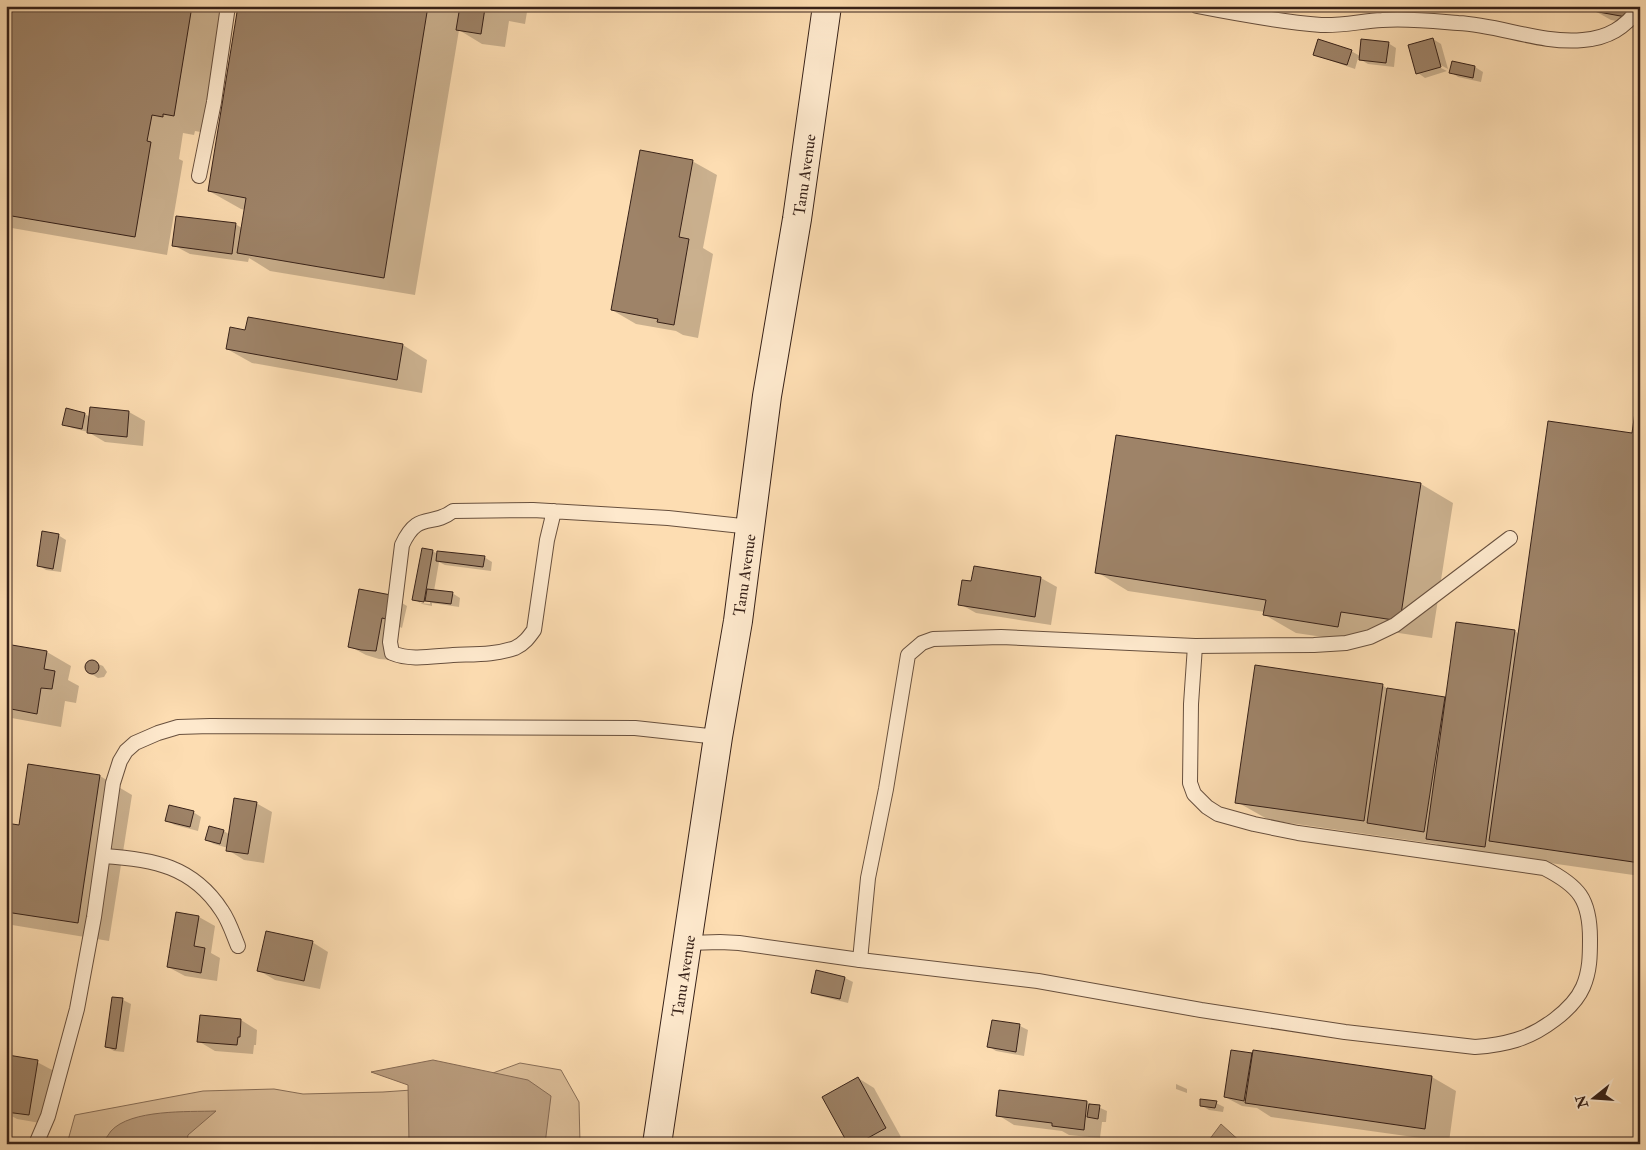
<svg xmlns="http://www.w3.org/2000/svg" width="1646" height="1150" font-family="'IM FELL Double Pica',serif">
<style>
.green{fill:#dbbd98;stroke:#896f58}
.water{fill:#ba9d7e;stroke:#866b55}
.shadow{fill:#0003;fill-rule:evenodd}
.building{fill:#9e8368;stroke:#372118}
.lines{fill:none;stroke-linecap:round;stroke-linejoin:round}
.lane-casing{stroke:#68503e;stroke-width:16}
.secondary-casing{stroke:#372118;stroke-width:30}
.lane{stroke:#fee9cd;stroke-width:14}
.secondary{stroke:#fee9cd;stroke-width:28}
.labels{text-anchor:middle;stroke-width:4.5;stroke-linejoin:round;paint-order:stroke}
.street-label{font-size:16px;fill:#372118;stroke:#fee9cd}
</style>
<rect width="100%" height="100%" fill="#fdddb2"/>
<filter id="stains"><feTurbulence type="fractalNoise" baseFrequency=".004" numOctaves="4"/><feColorMatrix values="0 0 0 0 .2 0 0 0 0 .09 0 0 0 0 .02 0 0 0 .5 -.17"/></filter>
<radialGradient id="worn" r=".72"><stop offset=".6" stop-color="#630" stop-opacity="0"/><stop offset="1" stop-color="#630" stop-opacity=".3"/></radialGradient>
<path class="green" d="M520,1063L561,1070L579,1102L580,1144H67L75,1115L203,1091L274,1089L303,1094L383,1092L455,1087Z"/>
<g class="water">
<path d="M433,1060L528,1080L551,1096L545,1144H409L408,1085L371,1072Z"/>
<path d="M216,1111L188,1135L186,1144H102C105,1140 108,1135 111,1131C131,1109 188,1112 216,1111Z"/>
<path d="M1221,1124L1243,1144H1206Z"/>
</g>
<g class="shadow">
<path d="M6,6H227L206,133L195,131L194,135L183,133L179,159L183,161L167,255L6,227Z"/>
<path d="M240,6H528L525,24L509,21L505,47L482,44L459,30L415,295L270,271L249,258L248,262L190,254L173,245L235,224L242,228L245,210L241,209L209,191Z"/>
<path d="M1437,6H1458L1457,11Z"/>
<path d="M1595,6H1640V25L1611,20L1595,11Z"/>
<path d="M1433,39L1441,44L1448,69L1437,63L1435,65L1447,71L1425,78L1418,73Z"/>
<path d="M1388,43L1396,48L1394,67L1368,64L1358,58L1355,69L1323,58L1315,54L1351,51L1360,56Z"/>
<path d="M1453,62L1475,67L1483,72L1481,82L1458,77L1451,72Z"/>
<path d="M692,161L717,175L703,248L713,254L698,338L683,335L676,331L636,324L612,310Z"/>
<path d="M249,318L403,345L427,360L422,393L252,363L227,349L246,332Z"/>
<path d="M1640,386V876L1522,859L1518,856L1516,865L1459,857L1436,844L1269,820L1237,802L1382,685L1388,689L1447,699L1457,623L1515,631L1519,634L1633,434Z"/>
<path d="M91,408L129,412L145,421L143,446L105,442L88,432L72,428L64,424L85,414L90,417Z"/>
<path d="M1117,437L1421,484L1453,503L1432,638L1372,629L1370,644L1296,633L1265,615V612L1128,591L1097,572Z"/>
<path d="M58,535L66,540L61,572L46,570L38,565Z"/>
<path d="M432,551L438,554L484,557L492,562L491,571L445,565L439,562L434,591L452,593L460,598L459,607L432,603V606L422,604L414,599ZM420,600L430,602V604L420,603Z"/>
<path d="M1041,578L1057,587L1051,625L976,613L960,604Z"/>
<path d="M390,596L407,606L402,628L398,626L392,660L379,659L366,655L349,646Z"/>
<path d="M6,645L47,652L71,666L68,680L79,686L76,703L65,701L61,727L6,717Z"/>
<path d="M91,661L103,666L107,672L104,677L98,678L90,673L86,668V665Z"/>
<path d="M29,765L100,776L132,795L109,941L6,924V824L20,826Z"/>
<path d="M256,803L272,812L264,863L244,860L228,850V848L214,844L206,840L210,828L224,831L230,835Z"/>
<path d="M193,812L201,817L198,831L175,825L167,821Z"/>
<path d="M199,917L215,926L211,953L220,958L217,981L185,976L168,967Z"/>
<path d="M312,942L328,952L320,989L275,980L258,970Z"/>
<path d="M817,971L845,978L853,982L848,1003L820,996L812,992Z"/>
<path d="M113,998L123,1000L131,1004L124,1052L114,1051L106,1046Z"/>
<path d="M201,1017L241,1020L257,1030L256,1045H254L253,1054L215,1051L198,1041Z"/>
<path d="M993,1021L1020,1026L1028,1030L1024,1056L996,1051L988,1046Z"/>
<path d="M1251,1054L1432,1077L1456,1091L1449,1142L1271,1117L1257,1108L1242,1106L1225,1097Z"/>
<path d="M37,1062L54,1071L46,1124L17,1119L6,1113V1075Z"/>
<path d="M858,1078L874,1088L901,1137L890,1144H849Z"/>
<path d="M1176,1084L1187,1089V1093L1176,1089Z"/>
<path d="M1087,1102L1107,1111L1106,1122H1102L1100,1138L1069,1135L1062,1131L1014,1125L998,1115Z"/>
<path d="M1216,1103L1224,1107L1223,1112L1209,1110L1201,1105Z"/>
</g>
<g class="building">
<path d="M6,6H192L174,116L163,114V117L152,115L147,141L151,142L135,237L6,215Z"/>
<path d="M238,6H428L384,278L237,253L246,198L208,191Z"/>
<path d="M460,6H502L501,10L485,8L481,34L456,30Z"/>
<path d="M1594,6H1627L1626,17L1593,11Z"/>
<path d="M1433,38L1441,67L1416,74L1408,45Z"/>
<path d="M1318,39L1352,50L1347,65L1313,55Z"/>
<path d="M1361,39L1389,42L1386,63L1359,60Z"/>
<path d="M1452,61L1475,66L1473,78L1449,73Z"/>
<path d="M640,150L693,160L679,237L689,239L674,325L657,322L658,319L611,310Z"/>
<path d="M176,216L236,223L232,254L172,246Z"/>
<path d="M248,317L403,344L397,380L226,349L230,327L245,330Z"/>
<path d="M1639,384L1640,863L1489,841L1548,421L1632,433Z"/>
<path d="M90,407L129,411L127,437L87,433Z"/>
<path d="M66,408L85,413L82,429L62,425Z"/>
<path d="M1116,435L1421,483L1400,621L1341,612L1338,627L1263,615L1266,600L1095,573Z"/>
<path d="M42,531L59,534L53,569L37,566Z"/>
<path d="M422,548L433,550L424,602L412,600Z"/>
<path d="M437,551L485,556L483,567L436,561Z"/>
<path d="M974,566L1041,577L1035,617L958,605L962,580L971,581Z"/>
<path d="M359,589L391,595L386,619L382,618L376,651L361,650L348,647Z"/>
<path d="M427,589L453,592L451,604L425,601Z"/>
<path d="M1456,622L1515,630L1485,847L1426,839Z"/>
<path d="M6,644L47,651L44,669L55,671L52,689L41,688L37,714L6,708Z"/>
<circle cx="92" cy="667" r="7"/>
<path d="M1255,665L1383,684L1364,821L1235,803Z"/>
<path d="M1387,688L1445,697L1424,832L1367,823Z"/>
<path d="M28,764L100,775L78,923L6,912V823L19,825Z"/>
<path d="M234,798L257,802L248,854L226,851Z"/>
<path d="M169,805L194,811L190,827L165,821Z"/>
<path d="M209,826L224,830L220,844L205,840Z"/>
<path d="M176,912L199,916L194,946L205,948L201,973L167,967Z"/>
<path d="M266,931L313,941L304,981L257,971Z"/>
<path d="M816,970L845,977L840,999L811,993Z"/>
<path d="M112,997L123,998L116,1049L105,1047Z"/>
<path d="M200,1015L241,1019L240,1037H238L237,1045L197,1042Z"/>
<path d="M992,1020L1020,1024L1016,1052L987,1047Z"/>
<path d="M1231,1050L1252,1053L1244,1101L1224,1097Z"/>
<path d="M1253,1050L1432,1076L1425,1129L1245,1103Z"/>
<path d="M8,1055L38,1060L29,1115L6,1112V1067Z"/>
<path d="M858,1077L886,1128L857,1144H848L822,1097Z"/>
<path d="M999,1090L1087,1101L1084,1130L1052,1126V1123L996,1116Z"/>
<path d="M1200,1099L1217,1101L1215,1108L1200,1106Z"/>
<path d="M1089,1104L1100,1105L1098,1119L1087,1117Z"/>
</g>
<g class="lines">
<g class="lane-casing">
<g id="lane">
<path d="M1197,6C1238,14 1280,22 1321,25C1342,26 1362,21 1382,20C1407,18 1434,21 1458,23C1500,25 1541,44 1583,40C1608,38 1625,28 1640,7"/>
<path d="M199,176L214,102L228,6"/>
<path d="M554,511L547,540L534,630C529,637 524,644 515,648C495,655 474,654 453,655C434,656 411,661 392,653L390,642L402,545C418,510 431,528 453,511L533,510L668,518L751,527"/>
<path d="M103,856C153,859 193,866 222,911C229,921 233,934 238,946"/>
<path d="M688,943L720,942L739,943L860,960L1038,981L1201,1010L1345,1032L1475,1047C1489,1046 1503,1044 1516,1040C1540,1033 1573,1010 1583,987C1590,971 1590,955 1590,939C1590,899 1579,886 1544,868L1298,833L1254,824L1218,814L1207,807L1194,794L1190,783L1191,704L1195,646"/>
<path d="M860,960L868,878L886,789L908,655L922,643L933,639L1001,637L1195,646L1314,645L1346,643L1370,637L1395,625L1510,538"/>
<path d="M36,1144L48,1116L77,1009L94,917L113,783L120,761L126,751L135,743L158,733L178,727L210,726L635,728L718,737"/>
</g>
</g>
<g class="secondary-casing">
<path id="secondary" d="M657,1144L718,737L738,621L767,396L797,219L827,6"/>
</g>
<use href="#lane" class="lane"/>
<use href="#secondary" class="secondary"/>
</g>
<g class="labels">
<g class="street-label">
<text transform="translate(804 175) rotate(-82)" y="6">Tanu Avenue</text>
<text transform="translate(744 575) rotate(-82)" y="6">Tanu Avenue</text>
<text transform="translate(683 976) rotate(-81)" y="6">Tanu Avenue</text>
</g>
</g>
<rect width="1646" height="1150" fill="none" stroke="#fdddb2" stroke-width="25"/>
<rect x="8" y="8" width="1631" height="1135" fill="none" stroke="#372118" stroke-width="2.5"/>
<rect x="12" y="12" width="1621" height="1125" fill="none" stroke="#372118"/>
<g transform="translate(1594 1098) rotate(253)" stroke="#fee9cd" stroke-width="4" paint-order="stroke">
<path d="M0-4L9 19L0 12L-9 19Z" fill="#372118"/>
<text y="-8" font-size="14" font-weight="bold" text-anchor="middle" fill="#372118">N</text>
</g>
<rect width="100%" height="100%" filter="url(#stains)"/>
<rect width="100%" height="100%" fill="url(#worn)"/>
</svg>
